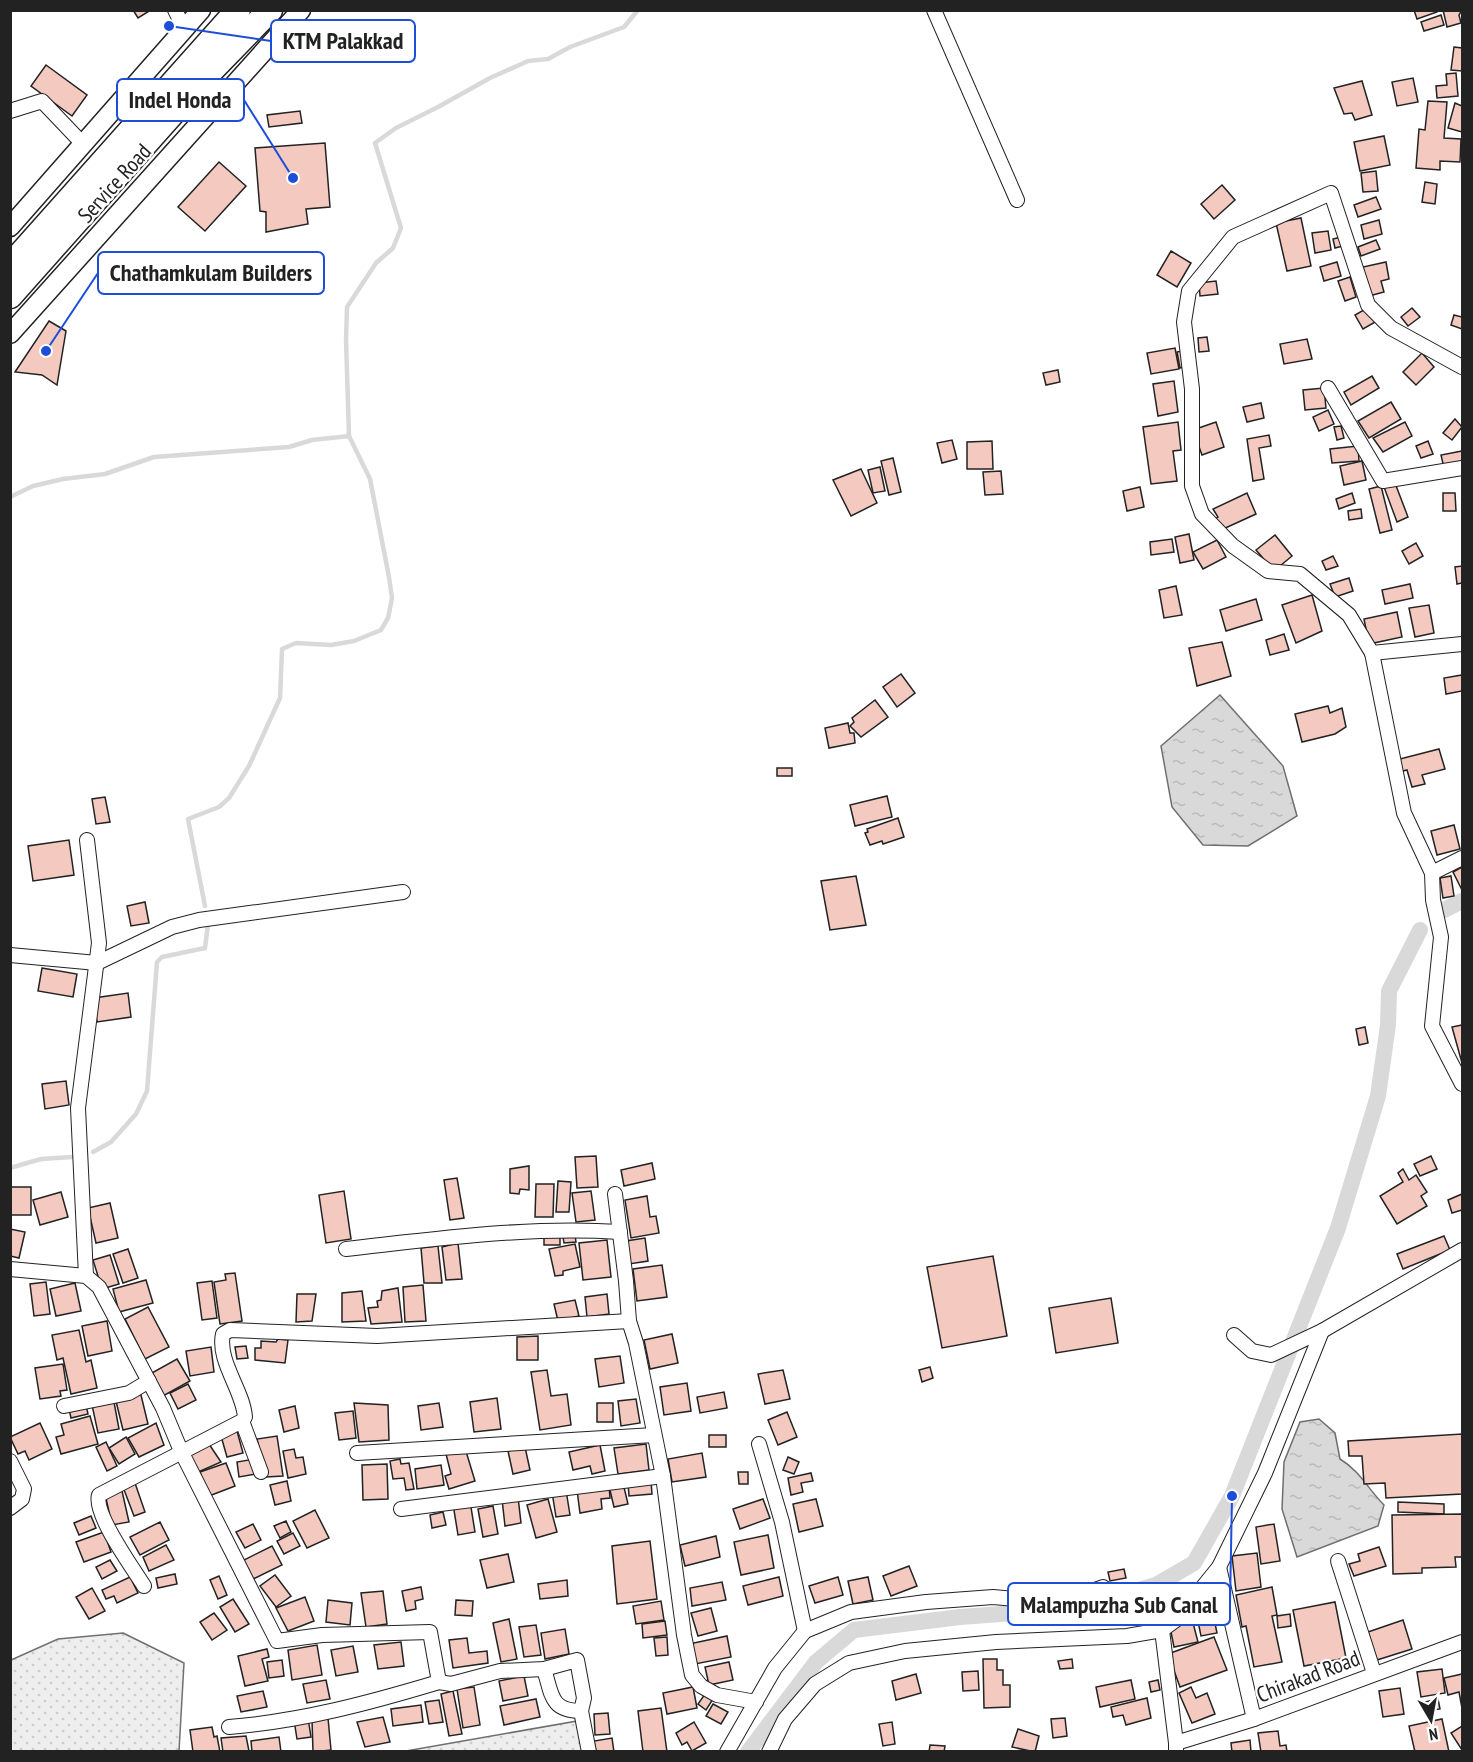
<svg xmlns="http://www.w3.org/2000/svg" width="1473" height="1762" font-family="'PT Sans Narrow',sans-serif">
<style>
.grass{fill:url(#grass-dots);stroke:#6f6f6f;stroke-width:1.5}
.water{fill:url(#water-ripples);stroke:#6f6f6f;stroke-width:1.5}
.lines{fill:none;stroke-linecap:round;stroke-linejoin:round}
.stream{stroke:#d9d9d9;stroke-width:4.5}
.canal{stroke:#d9d9d9;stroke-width:16}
.building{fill:#f3c9c0;stroke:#222;stroke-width:1.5}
.minor-casing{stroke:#222;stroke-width:16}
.tertiary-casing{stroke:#222;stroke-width:21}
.trunk-casing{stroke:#222;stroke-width:27}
.minor{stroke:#fff;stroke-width:14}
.tertiary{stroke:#fff;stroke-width:18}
.trunk{stroke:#fff;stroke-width:24}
.labels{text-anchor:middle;stroke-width:4.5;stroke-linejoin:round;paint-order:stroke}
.street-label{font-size:22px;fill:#222;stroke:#fff}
.leader{fill:none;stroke:#1d4ed8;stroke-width:2}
.callout-dot{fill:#1d4ed8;stroke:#fff;stroke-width:2}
.callout{fill:#fff;stroke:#1d4ed8;stroke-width:2}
.callout-label{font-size:24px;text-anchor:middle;font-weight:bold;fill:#222}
</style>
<defs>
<pattern id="grass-dots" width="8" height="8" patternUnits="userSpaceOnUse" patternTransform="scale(1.5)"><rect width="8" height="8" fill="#eee"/><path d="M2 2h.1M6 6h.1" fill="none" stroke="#ccc" stroke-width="1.8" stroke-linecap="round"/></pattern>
<pattern id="water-ripples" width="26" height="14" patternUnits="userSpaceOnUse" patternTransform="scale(1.5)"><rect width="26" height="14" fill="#d9d9d9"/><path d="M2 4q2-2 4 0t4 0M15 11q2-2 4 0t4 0" fill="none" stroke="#bababa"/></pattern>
</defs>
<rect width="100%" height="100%" fill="#fff"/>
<g class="grass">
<path d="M123,1633L184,1663L179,1751H11V1660L58,1639Z"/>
<path d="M583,1720L582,1751H406Z"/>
</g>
<g class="water">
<path d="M1220,695L1283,766L1297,816L1248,846L1203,845L1172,807L1161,746Z"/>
<path d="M1319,1419L1335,1433L1340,1459C1360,1471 1368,1489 1384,1505L1378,1526L1297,1557L1282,1509L1284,1462L1300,1422Z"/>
</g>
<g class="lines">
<g class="stream">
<path d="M10,497L33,486L63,479L105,474L154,457L289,447L312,440L349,436"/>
<path d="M205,906L188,819L219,807L229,798L249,766L280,698L282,649L296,643L331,645L354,641L381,630L388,618L392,598L389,577L370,479L349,436L346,340L347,307L376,263L393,248L401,228L375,143L396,128L438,107L490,78L528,61L548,59L570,47L624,27L638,10"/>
<path d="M93,1152L111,1142L136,1114L147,1091L157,962L162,957L205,948L208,924"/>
<path d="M10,1168L41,1159L72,1157"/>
</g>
<g class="canal">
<path d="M1444,910L1462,901"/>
<path d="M748,1752L816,1662L854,1630L960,1617L1071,1609L1156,1585L1194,1563L1232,1496L1338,1228L1378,1096L1388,1025L1389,991L1420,930"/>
</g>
</g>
<g class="building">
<path d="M133,10H151L138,18Z"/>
<path d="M1414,10H1437V12L1417,19Z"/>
<path d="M1443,10H1462L1459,15L1461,23L1447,27Z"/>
<path d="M1441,15L1444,25L1424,31L1421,22Z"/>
<path d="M1454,47L1462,48V71L1451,70Z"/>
<path d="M46,65L87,95L72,116L31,86Z"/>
<path d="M1456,73L1458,96L1437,98L1436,86L1447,85L1446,74Z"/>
<path d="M1413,78L1418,102L1397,106L1392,82Z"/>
<path d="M1362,81L1372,115L1355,120L1352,113L1344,114L1334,88Z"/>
<path d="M1428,101L1447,102L1444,138L1461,139L1460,162L1440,161V170L1416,168L1419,129L1425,130Z"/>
<path d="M1455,103L1462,106V132L1448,128Z"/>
<path d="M300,111L302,123L269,127L267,115Z"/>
<path d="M1384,136L1390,165L1360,171L1354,142Z"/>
<path d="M325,143L330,207L306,209L308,224L266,232V212L260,211L255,148Z"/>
<path d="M219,162L246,186L205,231L178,207Z"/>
<path d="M1376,171L1378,191L1363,192L1361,173Z"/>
<path d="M1425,182L1437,184L1435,204L1422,202Z"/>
<path d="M1222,185L1235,200L1214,219L1201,204Z"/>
<path d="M1376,197L1381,209L1358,217L1354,205Z"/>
<path d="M1301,218L1311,266L1287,271L1276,223Z"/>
<path d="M1379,220L1382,234L1364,239L1361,225Z"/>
<path d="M1328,231L1331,250L1315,253L1312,233Z"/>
<path d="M1341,237L1343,246L1335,248L1333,239Z"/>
<path d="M1376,240L1380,249L1361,256L1358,247Z"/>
<path d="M1171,251L1191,263L1177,287L1157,275Z"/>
<path d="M1337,262L1341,276L1324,281L1320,267Z"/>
<path d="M1386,262L1389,279L1381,281L1384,292L1369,296L1363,267Z"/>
<path d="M1350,277L1356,297L1345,301L1338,281Z"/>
<path d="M1216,281L1218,294L1200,296L1199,283Z"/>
<path d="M1369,307L1377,321L1363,329L1355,315Z"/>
<path d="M1412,308L1420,317L1408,326L1401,317Z"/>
<path d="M1454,315L1462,317V329L1451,325Z"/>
<path d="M49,321L66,331L57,385L42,375L15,372Z"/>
<path d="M1207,337L1209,351L1199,352L1198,338Z"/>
<path d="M1307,339L1312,359L1284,364L1280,344Z"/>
<path d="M1175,348L1179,369L1151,374L1147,353Z"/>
<path d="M1182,351L1184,367L1180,368L1177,352Z"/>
<path d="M1422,353L1434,367L1416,385L1403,372Z"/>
<path d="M1058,370L1060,382L1046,385L1043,373Z"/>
<path d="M1372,376L1379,388L1351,405L1344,392Z"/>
<path d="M1174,381L1178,412L1158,416L1153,384Z"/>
<path d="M1324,388L1326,408L1305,410L1303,390Z"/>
<path d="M1391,402L1401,419L1369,438L1358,421Z"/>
<path d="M1261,403L1264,418L1247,422L1243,407Z"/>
<path d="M1328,410L1334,424L1319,431L1313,417Z"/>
<path d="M1455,419L1462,427L1452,440L1443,433Z"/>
<path d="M1178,422L1181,450L1173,451L1177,481L1151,484L1143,427Z"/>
<path d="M1216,422L1224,447L1202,455L1193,430Z"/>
<path d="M1405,422L1412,436L1383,452L1373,438Z"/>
<path d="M1341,426L1344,438L1337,440L1334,427Z"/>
<path d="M1269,435L1271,446L1259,448L1264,479L1253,481L1247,439Z"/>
<path d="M952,440L957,459L942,463L937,443Z"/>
<path d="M992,441L993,469H967V442Z"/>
<path d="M1428,441L1433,454L1421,458L1416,446Z"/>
<path d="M1358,446L1359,461L1332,463L1330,449Z"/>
<path d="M1462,451V465L1444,468L1441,455Z"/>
<path d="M893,458L901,492L889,495L881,461Z"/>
<path d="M1362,461L1366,480L1344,485L1340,466Z"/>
<path d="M880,467L885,491L873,493L868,470Z"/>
<path d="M861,469L877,503L851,516L833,480Z"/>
<path d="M1001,471L1003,494L985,495L983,472Z"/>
<path d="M1395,483L1408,517L1397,522L1384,487Z"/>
<path d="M1381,486L1392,530L1380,533L1369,489Z"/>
<path d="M1140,487L1144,507L1127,511L1123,491Z"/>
<path d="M1247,493L1256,514L1221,530L1215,519L1218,517L1213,509Z"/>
<path d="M1352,493L1355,503L1339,509L1336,499Z"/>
<path d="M1443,493H1455L1456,511H1443Z"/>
<path d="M1361,509L1362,518L1349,520L1348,511Z"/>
<path d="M1189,534L1194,560L1180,563L1175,537Z"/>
<path d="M1275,535L1292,556L1274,571L1256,550Z"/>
<path d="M1172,539L1174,552L1151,555L1150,542Z"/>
<path d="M1217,540L1226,557L1203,569L1193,552Z"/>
<path d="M1416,543L1423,556L1409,564L1402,551Z"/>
<path d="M1333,556L1338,566L1326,570L1322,561Z"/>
<path d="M1462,566V583L1457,584L1455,567Z"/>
<path d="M1349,578L1353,591L1335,597L1330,584Z"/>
<path d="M1410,584L1413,598L1385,604L1382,590Z"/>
<path d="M1176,586L1182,615L1164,618L1159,590Z"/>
<path d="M1312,595L1322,631L1296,643L1282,605Z"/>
<path d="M1256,599L1262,620L1226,631L1220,610Z"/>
<path d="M1429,605L1434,633L1415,637L1409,608Z"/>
<path d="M1397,612L1402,637L1369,644L1364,619Z"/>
<path d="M1284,634L1289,650L1270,655L1266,640Z"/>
<path d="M1222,642L1231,676L1197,686L1189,648Z"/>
<path d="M901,674L915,693L897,707L883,687Z"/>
<path d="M1462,675V691L1446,694L1444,678Z"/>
<path d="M875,700L888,717L861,737L850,726L854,722L852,718Z"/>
<path d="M1328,706L1330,713L1342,708L1346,727L1335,734L1302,742L1295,714Z"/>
<path d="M848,723L850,733H854L855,743L829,748L825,728Z"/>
<path d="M1439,749L1445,769L1422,775L1425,784L1412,787L1407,770L1399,772L1396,760Z"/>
<rect x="777" y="768" width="15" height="8"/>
<path d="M887,796L892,817L855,826L850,805Z"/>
<path d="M105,797L110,822L96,824L92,799Z"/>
<path d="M898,818L904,837L883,844L882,841L870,845L865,833L868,832L867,829Z"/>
<path d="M1454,825L1460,849L1437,855L1431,831Z"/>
<path d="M69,840L74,875L33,881L28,846Z"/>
<path d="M1462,867V890L1453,872Z"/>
<path d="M856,876L866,925L830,930L821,881Z"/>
<path d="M1451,876L1454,896L1443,898L1440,878Z"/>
<path d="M145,902L149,923L131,926L127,906Z"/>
<path d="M42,968L77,974L73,997L38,991Z"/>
<path d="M128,993L131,1017L97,1022L94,998Z"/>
<path d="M1462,1025V1063L1452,1027Z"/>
<path d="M1365,1027L1368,1043L1359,1045L1356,1029Z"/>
<path d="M66,1081L69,1105L45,1109L42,1084Z"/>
<path d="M596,1156L598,1187L577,1188L575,1157Z"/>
<path d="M1431,1156L1437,1169L1420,1176L1414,1164Z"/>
<path d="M652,1163L655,1179L624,1186L621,1170Z"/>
<path d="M529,1166V1190L520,1189L519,1194L510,1193V1169Z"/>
<path d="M1403,1169L1409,1180L1416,1175L1427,1192L1421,1196L1427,1206L1397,1224L1380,1196L1403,1182L1398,1173Z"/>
<path d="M457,1178L464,1218L450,1220L444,1180Z"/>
<path d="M558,1181L571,1182L569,1212H556Z"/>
<path d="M536,1184H554L553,1217H535Z"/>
<rect x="10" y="1187" width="21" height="28"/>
<path d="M344,1191L351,1239L326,1243L319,1195Z"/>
<path d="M591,1191L595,1220L576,1222L572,1193Z"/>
<path d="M61,1192L68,1217L40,1225L33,1200Z"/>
<path d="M1462,1194V1210L1452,1213L1448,1200Z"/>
<path d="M647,1196L650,1217L656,1216L659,1233L631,1238L625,1200Z"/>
<path d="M110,1203L118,1238L96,1243L88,1208Z"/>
<path d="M10,1229L25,1232L19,1258L10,1256Z"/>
<rect x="544" y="1234" width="16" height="11"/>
<path d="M575,1235L576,1242L564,1243L563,1237Z"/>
<path d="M1444,1236L1450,1250L1403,1269L1397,1254Z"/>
<path d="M645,1238L648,1261L629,1264L626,1241Z"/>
<path d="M607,1240L611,1277L583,1280L579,1243Z"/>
<path d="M458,1243L462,1279L446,1280L442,1247Z"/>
<path d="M575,1244L580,1267L563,1271V1275L555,1276L549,1249Z"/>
<path d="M438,1246L442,1283H424L421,1248Z"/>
<path d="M128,1249L138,1278L123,1283L113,1254Z"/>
<path d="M110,1255L119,1284L102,1289L93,1260Z"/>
<path d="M993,1256L1007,1336L942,1348L927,1267Z"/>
<path d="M662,1265L667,1297L637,1301L633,1269Z"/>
<path d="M235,1273L242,1321L220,1324L214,1282L226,1280L225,1274Z"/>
<path d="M146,1280L153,1303L119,1312L113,1289Z"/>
<path d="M212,1281L217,1318L202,1320L197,1283Z"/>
<path d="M46,1282L50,1314L34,1316L30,1284Z"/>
<path d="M75,1283L81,1311L56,1316L50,1289Z"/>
<path d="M423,1285L426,1321L405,1322L403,1287Z"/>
<path d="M398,1288L402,1322L371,1324L368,1308L378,1307L377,1301L381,1300L382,1291Z"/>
<path d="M362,1291L366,1321L342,1322V1293Z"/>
<path d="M297,1294H316L312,1321L296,1322Z"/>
<path d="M607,1294L609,1314L587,1317L585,1297Z"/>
<path d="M1111,1298L1118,1343L1056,1353L1049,1308Z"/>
<path d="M575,1300L579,1316L558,1321L554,1304Z"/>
<path d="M148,1307L169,1347L145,1359L125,1319Z"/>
<path d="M107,1321L112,1351L88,1356L82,1326Z"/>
<path d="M79,1330L86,1362L91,1360L97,1388L71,1394L63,1358L57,1360L52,1335Z"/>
<path d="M672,1334L678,1363L650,1369L644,1340Z"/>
<path d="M538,1336V1360H517V1337Z"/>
<path d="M278,1339L288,1340L285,1363L255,1360V1348H261V1341L276,1342Z"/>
<path d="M246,1346L248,1358L237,1359L235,1347Z"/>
<path d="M211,1347L214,1372L190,1376L186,1351Z"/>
<path d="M620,1356L624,1383L599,1387L595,1359Z"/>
<path d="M177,1359L190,1381L163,1396L150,1374Z"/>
<path d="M63,1364L67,1390L60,1391L61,1396L40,1399L35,1368Z"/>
<path d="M930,1367L933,1378L922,1382L919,1370Z"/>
<path d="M547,1370L551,1396L567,1394L571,1425L540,1430L531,1372Z"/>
<path d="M783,1370L790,1399L765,1404L758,1374Z"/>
<path d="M687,1383L691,1411L664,1415L660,1387Z"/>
<path d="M188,1384L196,1400L178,1409L170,1393Z"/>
<path d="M140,1391L148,1424L123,1430L115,1397Z"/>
<path d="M724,1392L727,1408L700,1413L697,1397Z"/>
<path d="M497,1398L501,1429L474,1432L470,1402Z"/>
<path d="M636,1399L640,1423L621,1426L618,1401Z"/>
<path d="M114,1402L119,1429L98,1433L92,1405Z"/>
<path d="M354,1403L388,1405L389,1440L359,1442Z"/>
<path d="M439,1403L443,1427L421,1430L418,1406Z"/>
<rect x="597" y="1403" width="16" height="19"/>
<path d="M86,1405L88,1414L71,1418L69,1409Z"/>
<path d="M295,1406L299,1428L284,1432L279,1410Z"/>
<path d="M353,1411L356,1438L339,1440L335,1413Z"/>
<path d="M787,1412L797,1437L778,1445L768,1420Z"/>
<path d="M90,1416L98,1444L61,1454L56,1437L64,1435L61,1424Z"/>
<path d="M40,1423L52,1449L29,1460L25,1451L18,1454L10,1437Z"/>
<path d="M156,1423L164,1445L139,1457L128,1438Z"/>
<path d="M237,1431L243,1453L227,1457L221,1436Z"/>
<path d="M1462,1434V1494L1386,1498L1385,1483L1364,1484L1362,1456H1349L1348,1441Z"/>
<rect x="709" y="1435" width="17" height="12"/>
<path d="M277,1436L283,1476L266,1477L257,1439Z"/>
<path d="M126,1437L135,1454L119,1464L109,1448Z"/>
<path d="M106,1442L117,1466L107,1471L96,1447Z"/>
<path d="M209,1444L221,1462L196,1473L187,1455Z"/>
<path d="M646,1444L649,1470L618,1474L614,1448Z"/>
<path d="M600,1445L605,1471L592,1474L590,1466L573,1470L569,1452Z"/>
<path d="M525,1447L530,1470L513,1474L508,1451Z"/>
<path d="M465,1448L475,1481L449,1489L445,1476L451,1474L446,1454Z"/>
<path d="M294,1449L296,1458L303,1457L306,1474L288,1478L283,1451Z"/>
<path d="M702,1453L706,1477L672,1482L668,1459Z"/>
<path d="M788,1457L799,1462L794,1474L783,1470Z"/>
<path d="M254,1459L256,1474L239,1477L237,1462Z"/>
<path d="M400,1459L401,1464L409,1463L414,1489L406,1490L404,1478L393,1479L390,1461Z"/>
<path d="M226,1463L235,1486L209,1496L200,1472Z"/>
<path d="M387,1464L388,1499L363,1500L362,1465Z"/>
<path d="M441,1465L444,1485L417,1489L415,1469Z"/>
<path d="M738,1472H748V1484H739Z"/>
<path d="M811,1473L813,1481L801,1483L803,1492L791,1495L788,1478Z"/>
<path d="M287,1481L291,1501L275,1505L270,1485Z"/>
<path d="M651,1481L652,1494L629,1496L628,1483Z"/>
<path d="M135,1483L145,1512L134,1516L123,1487Z"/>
<path d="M623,1483L628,1504L614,1507L609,1486Z"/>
<path d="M609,1485L610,1498L601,1499L602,1509L580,1513L577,1490Z"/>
<path d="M566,1490L570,1515L556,1517L552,1492Z"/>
<path d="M122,1491L129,1522L112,1525L105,1494Z"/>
<path d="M518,1497L521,1523L505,1526L502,1499Z"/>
<path d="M548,1499L557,1532L536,1538L527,1505Z"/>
<path d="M763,1499L770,1518L740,1529L733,1509Z"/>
<path d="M816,1499L823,1526L799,1532L793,1504Z"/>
<path d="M470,1501L475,1532L458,1535L453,1504Z"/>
<path d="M1398,1502L1444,1504V1514L1398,1512Z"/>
<path d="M493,1506L498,1534L483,1537L478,1509Z"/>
<path d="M315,1510L329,1538L307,1548L293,1521Z"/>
<path d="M443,1512L446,1525L432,1528L430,1515Z"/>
<path d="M1462,1514V1557H1455L1456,1567L1422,1568V1573L1393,1574L1392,1515Z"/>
<path d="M91,1516L96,1528L79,1535L74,1523Z"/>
<path d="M286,1521L291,1532L280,1538L274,1526Z"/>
<path d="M160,1522L169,1540L140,1555L130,1537Z"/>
<path d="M253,1524L261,1540L245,1548L236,1532Z"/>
<path d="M1274,1524L1280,1561L1261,1564L1256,1527Z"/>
<path d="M104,1532L111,1552L84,1562L76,1542Z"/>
<path d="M293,1533L300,1546L284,1554L277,1541Z"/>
<path d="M768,1535L774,1568L741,1575L734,1542Z"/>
<path d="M716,1536L720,1557L685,1566L680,1545Z"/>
<path d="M650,1541L657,1599L617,1604L612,1546Z"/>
<path d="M166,1545L174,1560L149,1571L143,1557Z"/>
<path d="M272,1546L282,1565L251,1580L242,1561Z"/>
<path d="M1379,1547L1386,1566L1354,1576L1349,1564L1360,1561L1358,1554Z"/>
<path d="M1257,1553L1261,1587L1236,1591L1232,1556Z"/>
<path d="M508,1554L514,1582L487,1588L480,1560Z"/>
<path d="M110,1560L117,1571L102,1579L96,1567Z"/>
<path d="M909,1566L917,1586L891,1596L883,1576Z"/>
<path d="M1124,1569L1126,1578L1110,1581L1108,1572Z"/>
<path d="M175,1574L177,1584L158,1588L156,1578Z"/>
<path d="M275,1575L291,1596L276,1607L260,1586Z"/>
<path d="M219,1576L227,1595L218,1599L210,1580Z"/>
<path d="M130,1577L138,1593L117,1603L114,1596L106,1599L102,1590Z"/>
<path d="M779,1577L783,1596L748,1605L743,1586Z"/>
<path d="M838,1577L843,1595L815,1603L809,1586Z"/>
<path d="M868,1577L873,1600L853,1604L848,1581Z"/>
<path d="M567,1580L568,1596L540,1599L538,1584Z"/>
<path d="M722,1582L726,1600L692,1606L690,1588Z"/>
<path d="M421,1587L423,1599L415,1601L416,1609L406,1611L402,1591Z"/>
<path d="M1272,1587L1277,1615L1272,1616L1282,1662L1254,1667L1246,1626L1242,1627L1236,1595Z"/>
<path d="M92,1588L105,1611L89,1619L76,1597Z"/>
<path d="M383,1591L387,1624L366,1627L361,1593Z"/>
<path d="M305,1597L314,1621L288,1631L276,1608Z"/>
<path d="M233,1599L249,1624L235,1632L220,1607Z"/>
<path d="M328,1600L352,1603L350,1625L326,1622Z"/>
<path d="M456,1600L473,1601L472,1616L455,1615Z"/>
<path d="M661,1601L664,1620L636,1624L633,1606Z"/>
<path d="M1335,1602L1346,1658L1304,1666L1293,1610Z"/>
<path d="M1211,1604L1217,1633L1201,1636L1195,1607Z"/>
<path d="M711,1608L717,1631L698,1636L691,1613Z"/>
<path d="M214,1613L227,1630L212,1640L200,1622Z"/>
<path d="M1290,1614L1291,1626L1278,1628L1277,1616Z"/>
<path d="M509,1619L517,1659L501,1662L493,1623Z"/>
<path d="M1192,1619L1198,1642L1174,1647L1170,1627Z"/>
<path d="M1403,1620L1412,1649L1377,1660L1368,1632Z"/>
<path d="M665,1621L667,1635L643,1638L642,1624Z"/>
<path d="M536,1625L541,1655L524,1657L519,1627Z"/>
<path d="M565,1629L569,1654L545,1659L541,1633Z"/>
<path d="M727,1636L731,1657L695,1664L689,1644Z"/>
<path d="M667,1637L668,1655L656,1656L654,1638Z"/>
<path d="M1214,1637L1227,1670L1180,1687L1168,1654Z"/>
<path d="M467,1638L469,1653L487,1651L488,1663L453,1668L449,1640Z"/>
<path d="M401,1642L404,1666L378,1669L374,1645Z"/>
<path d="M317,1645L322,1675L292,1680L288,1650Z"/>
<path d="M353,1646L358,1672L336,1676L331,1650Z"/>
<path d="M267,1649L269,1657L262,1659L268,1681L245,1686L238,1656Z"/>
<path d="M983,1659H997V1670H1003V1685H1010V1707L984,1708Z"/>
<path d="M1072,1659L1073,1668L1060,1669L1058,1661Z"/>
<path d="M282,1660L284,1676L269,1678L267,1662Z"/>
<path d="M729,1662L733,1680L709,1685L705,1667Z"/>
<path d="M1442,1669L1445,1693L1421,1697L1417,1672Z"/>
<path d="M978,1671L979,1690L963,1691L962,1672Z"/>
<path d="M916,1674L921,1693L896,1700L892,1681Z"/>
<path d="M1462,1674V1708L1459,1692L1448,1695L1444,1678Z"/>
<path d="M524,1676L528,1696L503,1701L499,1681Z"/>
<path d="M326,1680L330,1699L307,1703L303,1684Z"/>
<path d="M1131,1680L1135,1699L1100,1707L1096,1687Z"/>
<path d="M1158,1680L1160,1690L1151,1692L1149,1682Z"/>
<path d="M474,1687L480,1725L463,1728L457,1689Z"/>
<path d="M693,1687L697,1708L667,1714L663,1693Z"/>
<path d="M1191,1687L1196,1698L1207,1693L1215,1714L1192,1723L1179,1693Z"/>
<path d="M1400,1688L1404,1714L1383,1717L1379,1691Z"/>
<path d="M263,1691L267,1707L241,1712L237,1696Z"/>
<path d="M453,1691L462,1734L449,1736L441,1694Z"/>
<path d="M705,1694L713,1699L706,1710L698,1704Z"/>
<path d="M1147,1698L1151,1718L1126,1725L1123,1715L1113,1717L1111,1707Z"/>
<path d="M536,1699L540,1717L504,1725L500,1706Z"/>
<path d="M1438,1699L1440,1709L1427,1711L1425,1702Z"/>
<path d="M439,1700L443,1722L429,1724L425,1702Z"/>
<path d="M713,1704L728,1712L721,1724L706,1716Z"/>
<path d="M421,1705L423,1722L393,1726L391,1709Z"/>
<path d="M661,1708L667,1752H643L638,1711Z"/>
<path d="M608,1713L610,1734L595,1735L594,1714Z"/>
<path d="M383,1717L390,1742L365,1747L357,1722Z"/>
<path d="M308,1718L311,1737L297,1739L294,1720Z"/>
<path d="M328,1718L331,1750L313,1752L312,1720Z"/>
<path d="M1065,1718L1067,1736L1053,1738L1051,1719Z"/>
<path d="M1442,1719L1449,1752H1415L1409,1726Z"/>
<path d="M694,1722L706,1743L692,1751L687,1742L682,1745L676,1733Z"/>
<path d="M892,1722L895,1744L883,1746L879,1724Z"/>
<path d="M1462,1726V1750L1451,1733Z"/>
<path d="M212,1727L214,1737L217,1736L220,1752H193L190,1730Z"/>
<path d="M1018,1729L1039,1736L1035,1752L1012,1747Z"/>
<path d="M1278,1731L1280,1746L1286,1745L1287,1752H1261L1258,1733Z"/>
<path d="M246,1736L249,1751L223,1752L221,1738Z"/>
<path d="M279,1737L281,1752H252L251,1741Z"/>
<path d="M612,1738L614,1752H596L594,1741Z"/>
<path d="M1250,1740L1251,1752H1232L1231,1743Z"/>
<path d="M930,1745L945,1746L944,1752H929Z"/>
</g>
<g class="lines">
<g class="minor-casing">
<g id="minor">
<path d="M175,10L180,20L181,33"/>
<path d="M934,10L1017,200"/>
<path d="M10,111L42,101L82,143"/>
<path d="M1462,367L1391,328L1368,305L1331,193L1233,237L1189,291L1184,322L1192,389V486L1202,514L1233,546L1268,571L1300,574L1349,615L1372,653L1462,644"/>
<path d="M1328,388L1383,481L1462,468"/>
<path d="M1372,653L1404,813L1432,873L1433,900L1441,937L1432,1026L1462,1084"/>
<path d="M1432,873L1462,858"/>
<path d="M10,955L97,963L172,927L199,920L403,892"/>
<path d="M615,1194L626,1281L629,1321L636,1343L663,1476L684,1635L692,1675L701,1686L717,1695L756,1702"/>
<path d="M346,1249C437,1239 528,1226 620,1232"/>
<path d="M10,1269L86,1276L99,1287L163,1408L181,1451L277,1641L322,1635L430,1632L439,1682"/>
<path d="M86,1276L78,1108L99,943L87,840"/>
<path d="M1234,1335L1252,1351L1271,1355L1322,1331L1462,1250"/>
<path d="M64,1406L129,1393L149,1381"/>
<path d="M242,1421L261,1472"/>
<path d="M759,1444L782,1522L805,1631"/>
<path d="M357,1453L654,1435"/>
<path d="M10,1461L24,1489L22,1499L10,1508"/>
<path d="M401,1509L663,1476"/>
<path d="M1338,1561L1374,1673"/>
<path d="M1219,1567L1254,1719"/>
<path d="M144,1586C133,1568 93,1514 99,1495L242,1421L245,1417C243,1390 217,1361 223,1334L230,1330L377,1336L629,1321"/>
<path d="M1162,1630L1176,1743"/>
<path d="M544,1669C552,1694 550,1711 581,1711"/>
<path d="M229,1727C302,1721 369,1703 439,1682L451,1684L500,1671L544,1669L577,1660L584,1698L581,1711L589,1752"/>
<path d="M727,1752L775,1668L805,1631L851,1612L926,1602L993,1597L1058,1603L1103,1587"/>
<path d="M769,1752L785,1719L815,1684L849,1663L905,1651L996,1642L1127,1636L1162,1630L1177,1619L1219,1567L1265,1473L1322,1331"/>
<path d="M1176,1752V1743L1254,1719L1462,1642"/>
</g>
</g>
<g class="tertiary-casing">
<g id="tertiary">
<path d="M10,227L201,10"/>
<path d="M10,334L301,10"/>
</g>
</g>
<g class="trunk-casing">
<g id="trunk">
<path d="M10,266L238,10"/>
<path d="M10,296L202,80L270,10"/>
</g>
</g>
<use href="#minor" class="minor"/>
<use href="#tertiary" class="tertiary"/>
<use href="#trunk" class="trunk"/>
</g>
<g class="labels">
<g class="street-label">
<text transform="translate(114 183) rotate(-48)" y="8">Service Road</text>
<text transform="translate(1308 1676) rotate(-21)" y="8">Chirakad Road</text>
</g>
</g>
<path class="leader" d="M169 26L271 41M293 178L244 100M46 351L98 273M1232 1496L1230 1604"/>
<g class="callout-dot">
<circle cx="169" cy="26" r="6"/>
<circle cx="293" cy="178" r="6"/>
<circle cx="46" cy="351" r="6"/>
<circle cx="1232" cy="1496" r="6"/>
</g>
<g class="callout">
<rect x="271" y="20" width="144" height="42" rx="6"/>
<rect x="117" y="79" width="127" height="42" rx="6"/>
<rect x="98" y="252" width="226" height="42" rx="6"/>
<rect x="1008" y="1583" width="222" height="42" rx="6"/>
</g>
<g class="callout-label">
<text x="343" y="49">KTM Palakkad</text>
<text x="180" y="108">Indel Honda</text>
<text x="211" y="281">Chathamkulam Builders</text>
<text x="1119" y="1613">Malampuzha Sub Canal</text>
</g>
<rect width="1473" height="1762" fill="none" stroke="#222222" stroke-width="24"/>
<g transform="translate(1431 1720) rotate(170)" stroke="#ffffff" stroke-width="4.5" paint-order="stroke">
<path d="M0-4.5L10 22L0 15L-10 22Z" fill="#222222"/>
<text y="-9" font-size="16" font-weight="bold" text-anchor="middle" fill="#222222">N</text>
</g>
</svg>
